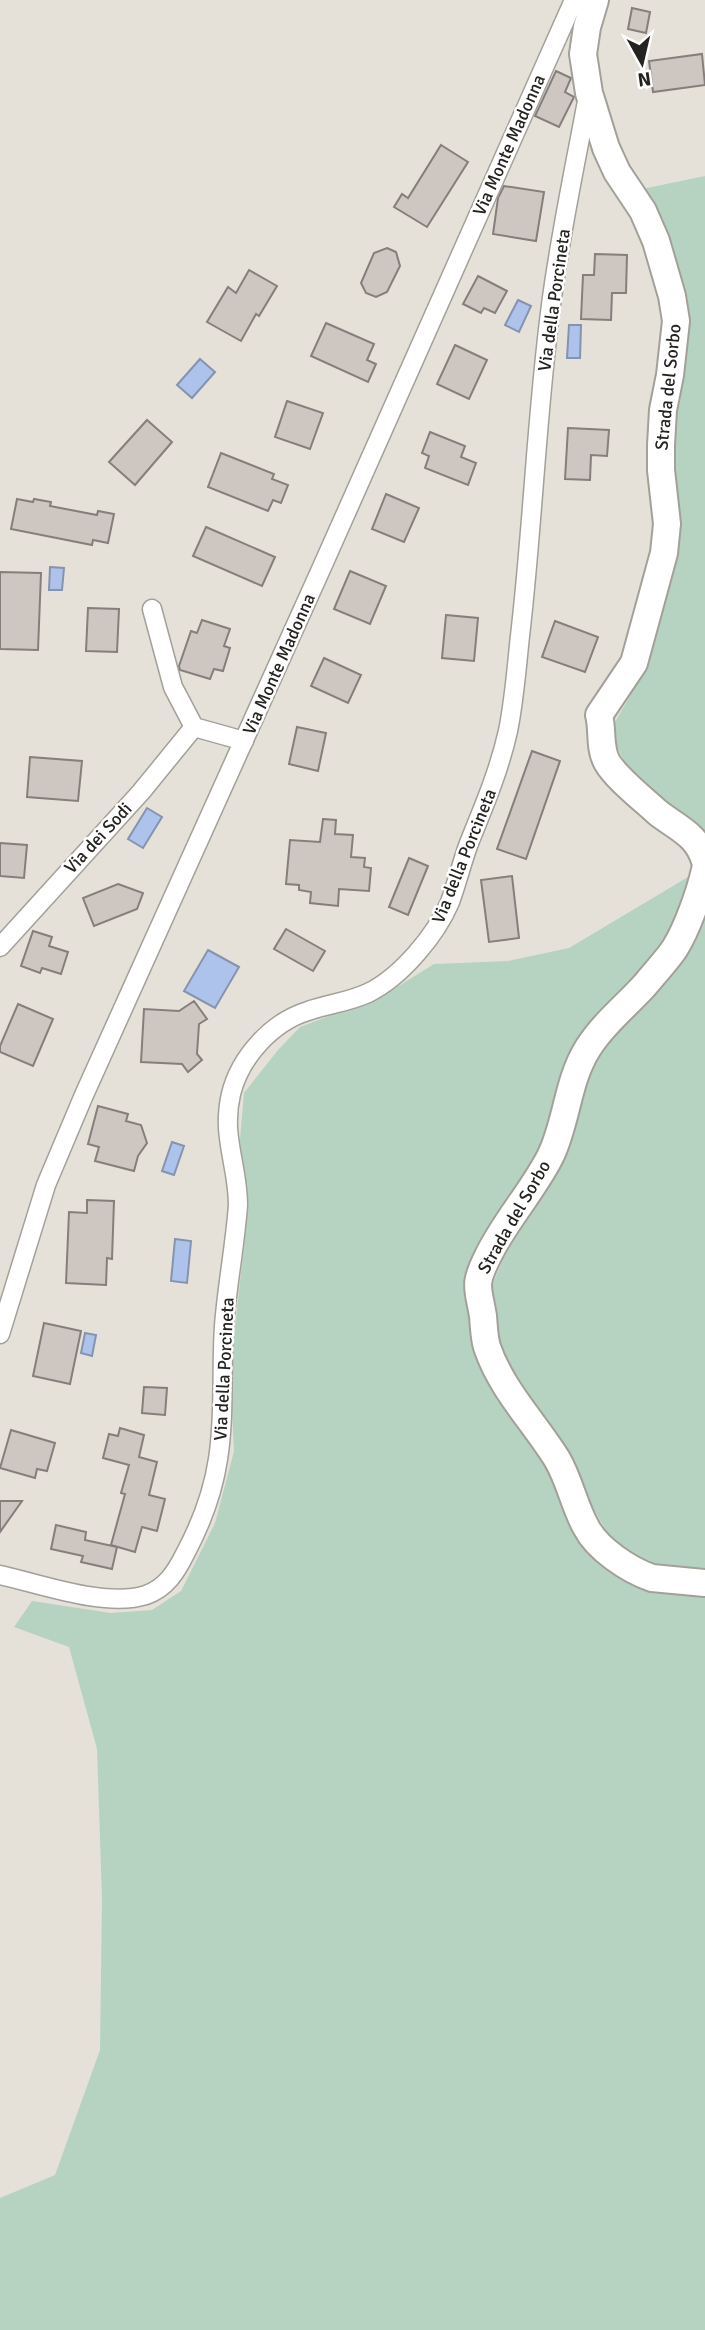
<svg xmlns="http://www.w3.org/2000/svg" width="705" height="2330" font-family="Signika,sans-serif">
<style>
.green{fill:#b6d3c1}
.water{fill:#aec3eb;stroke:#8593ae;stroke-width:2}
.building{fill:#cec6c1;stroke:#857e7a;stroke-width:2}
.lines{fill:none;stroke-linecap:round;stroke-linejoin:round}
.street-casing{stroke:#a3a099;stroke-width:21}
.secondary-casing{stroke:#a3a099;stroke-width:30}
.street{stroke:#fff;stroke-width:18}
.secondary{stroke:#fff;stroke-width:26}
.labels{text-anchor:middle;stroke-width:5;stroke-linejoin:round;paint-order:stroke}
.street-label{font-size:18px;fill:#242320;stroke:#fff}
</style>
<rect width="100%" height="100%" fill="#e5e1d9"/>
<g class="green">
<path d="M705,176V836L630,772L617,747L615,722L649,663L664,591L679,543L677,509L671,479L672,427L686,317L642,189Z"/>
<path d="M688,877L687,892L664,942L636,978L550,1123L539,1152L467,1274L464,1289L471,1318L547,1466L576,1535L705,1595V2330H0V2198L55,2175L100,2050L102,1898L97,1749L69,1647L14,1627L32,1601L111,1613L152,1610L181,1591L215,1523L234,1451L230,1372L245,1236L240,1139L244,1093L278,1050L300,1027L384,995L434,964L508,961L569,948Z"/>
<path d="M705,912V1573L638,1565L616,1548L561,1452L527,1408L491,1329L489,1293L503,1259L569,1146L576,1113L592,1059L634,1010L668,981L691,944Z"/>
</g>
<g class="water">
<path d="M518,300L531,306L519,332L505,325Z"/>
<path d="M569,325H581L580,358H567Z"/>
<path d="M200,359L215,372L192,398L177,385Z"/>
<path d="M50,567L64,568L62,590H49Z"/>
<path d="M147,808L162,817L143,848L128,839Z"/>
<path d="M208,950L239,967L215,1008L184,991Z"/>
<path d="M172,1142L184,1146L174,1175L162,1171Z"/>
<path d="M175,1239L191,1241L187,1283L171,1281Z"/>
<path d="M85,1333L96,1335L92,1356L81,1353Z"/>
</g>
<g class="building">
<path d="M632,8L650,12L646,33L628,29Z"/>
<path d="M702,54L705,85L653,92L649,61Z"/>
<path d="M556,71L571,78L565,92L574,97L559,127L535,116Z"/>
<path d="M441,145L468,162L427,227L394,207L402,194L408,198Z"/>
<path d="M504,186L544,192L536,241L493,234L498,198Z"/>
<path d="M387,248L396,252L400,266L387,292L376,297L366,293L361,283L374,253Z"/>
<path d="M595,254L627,255L626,293H612L611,320L581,319L583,275H594Z"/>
<path d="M249,270L277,286L259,316L256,314L241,341L207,322L228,287L236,293Z"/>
<path d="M478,276L507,291L495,313L484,308L481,313L463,304Z"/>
<path d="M326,323L374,344L367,360L376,364L368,382L311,356Z"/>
<path d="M455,345L487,360L469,399L437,384Z"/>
<path d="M287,401L323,413L310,449L275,437Z"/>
<path d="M147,420L172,442L135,485L109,462Z"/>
<path d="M568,428L609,430L607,456L591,455L590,480L565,479Z"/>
<path d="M430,432L465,446L461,457L476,463L468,485L425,468L429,456L422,453Z"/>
<path d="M221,453L274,474L272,479L288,485L281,503L273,500L268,511L208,487Z"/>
<path d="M386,494L419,508L404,542L372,529Z"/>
<path d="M17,499L33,502L34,499L51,502L50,506L97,515L98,511L114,514L108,543L93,540L92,545L11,529Z"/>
<path d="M206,527L275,557L262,586L193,556Z"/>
<path d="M350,571L386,586L370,624L334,609Z"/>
<path d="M0,572L41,573L38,650L0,649Z"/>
<path d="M88,608L119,609L117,652L86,651Z"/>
<path d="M446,615L478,618L474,661L442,658Z"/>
<path d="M202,620L230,629L224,646L230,648L223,671L214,669L210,679L180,670L179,666L191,631L197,633Z"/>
<path d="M555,621L598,637L585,672L542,657Z"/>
<path d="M324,658L361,675L348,703L311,686Z"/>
<path d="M297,727L326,733L318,771L289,764Z"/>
<path d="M532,751L560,761L526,859L497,849Z"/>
<path d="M30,757L82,761L78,801L27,797Z"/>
<path d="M323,819L336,820L335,834L353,835L351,857L365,858L364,867L371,868L369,891L339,889L338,906L310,903L311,892L299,890V885L286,884L290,840L320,842Z"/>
<path d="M0,843L27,845L24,878L0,876Z"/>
<path d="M409,858L428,866L408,915L389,907Z"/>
<path d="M512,876L519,938L489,942L481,880Z"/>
<path d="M118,884L143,893L137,909L94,926L83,898Z"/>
<path d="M286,929L325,951L313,971L274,949Z"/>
<path d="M33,931L52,937L49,946L68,952L61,974L42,968L40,973L21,966Z"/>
<path d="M194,1001L207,1019L199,1024L197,1054L202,1060L188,1072L182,1064L141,1062L144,1009L179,1011Z"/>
<path d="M18,1004L53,1019L33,1066L0,1052V1046Z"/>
<path d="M98,1106L128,1114L126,1121L141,1125L147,1143L138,1156L134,1171L95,1161L99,1147L88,1144Z"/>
<path d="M87,1200L114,1201L112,1259L107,1258L106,1285L66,1283L69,1212L87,1213Z"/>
<path d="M44,1323L81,1331L70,1384L33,1376Z"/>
<path d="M144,1387L167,1388L165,1415L142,1413Z"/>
<path d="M120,1428L144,1435L139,1457L157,1462L149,1495L165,1499L157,1531L142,1527L135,1552L111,1545L125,1494L121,1493L129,1465L103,1458L109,1434L118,1436Z"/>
<path d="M11,1430L55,1443L47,1471L37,1469L35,1478L0,1468Z"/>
<path d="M0,1501H22L0,1532Z"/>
<path d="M56,1525L86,1532L85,1540L117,1547L112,1569L81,1562L83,1556L51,1549Z"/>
</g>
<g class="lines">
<g class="street-casing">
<g id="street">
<path d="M152,609L173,687L194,727L244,741"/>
<path d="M0,947L141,792L194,727"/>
<path d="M0,1334L46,1185L84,1095L322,567L574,0"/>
<path d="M0,1575C41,1584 106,1608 146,1595C166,1588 176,1572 185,1554C201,1524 213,1493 218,1459C225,1416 221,1370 224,1326C227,1286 235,1246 238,1205C238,1165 221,1136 231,1094C240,1057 272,1022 308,1011C328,1004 349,1002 368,993C401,977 436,935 450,902C457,883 462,862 469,843C484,806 499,771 508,731C515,697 517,661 521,627C533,520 537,411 551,305C560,235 575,166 588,96"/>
</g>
</g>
<g class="secondary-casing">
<g id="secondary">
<path d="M595,0L587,27L583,54L589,93L606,148L617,172L643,211L656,241L672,296L676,321L670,375L663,410L661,445V470L667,524L664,553L634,663L599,715C603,730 599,748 607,762C616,778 643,799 657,812C677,828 697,834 705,861"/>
<path d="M705,870C700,892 687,929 675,948C668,959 653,975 645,985C626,1006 603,1024 588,1048C567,1081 567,1123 550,1157C532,1192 505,1221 488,1256C473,1286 478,1286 483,1316C484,1327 484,1337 487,1347C501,1389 534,1422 557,1459C570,1481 574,1506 586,1527C597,1549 629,1570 652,1578L705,1583"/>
</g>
</g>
<use href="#street" class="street"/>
<use href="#secondary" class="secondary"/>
</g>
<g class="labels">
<g class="street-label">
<text transform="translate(509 145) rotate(-66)" y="6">Via Monte Madonna</text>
<text transform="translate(554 300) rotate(-82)" y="6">Via della Porcineta</text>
<text transform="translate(668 387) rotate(-84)" y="6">Strada del Sorbo</text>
<text transform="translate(279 664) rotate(-66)" y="6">Via Monte Madonna</text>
<text transform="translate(98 838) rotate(-47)" y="6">Via dei Sodi</text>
<text transform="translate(464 856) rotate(-68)" y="6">Via della Porcineta</text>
<text transform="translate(514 1217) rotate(-60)" y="6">Strada del Sorbo</text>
<text transform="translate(224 1369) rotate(-87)" y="6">Via della Porcineta</text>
</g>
</g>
<g transform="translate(642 63) rotate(172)" stroke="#ffffff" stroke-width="5" paint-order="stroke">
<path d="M0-5L12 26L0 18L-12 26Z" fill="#242320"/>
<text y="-10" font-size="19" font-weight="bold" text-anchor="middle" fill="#242320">N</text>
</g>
</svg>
